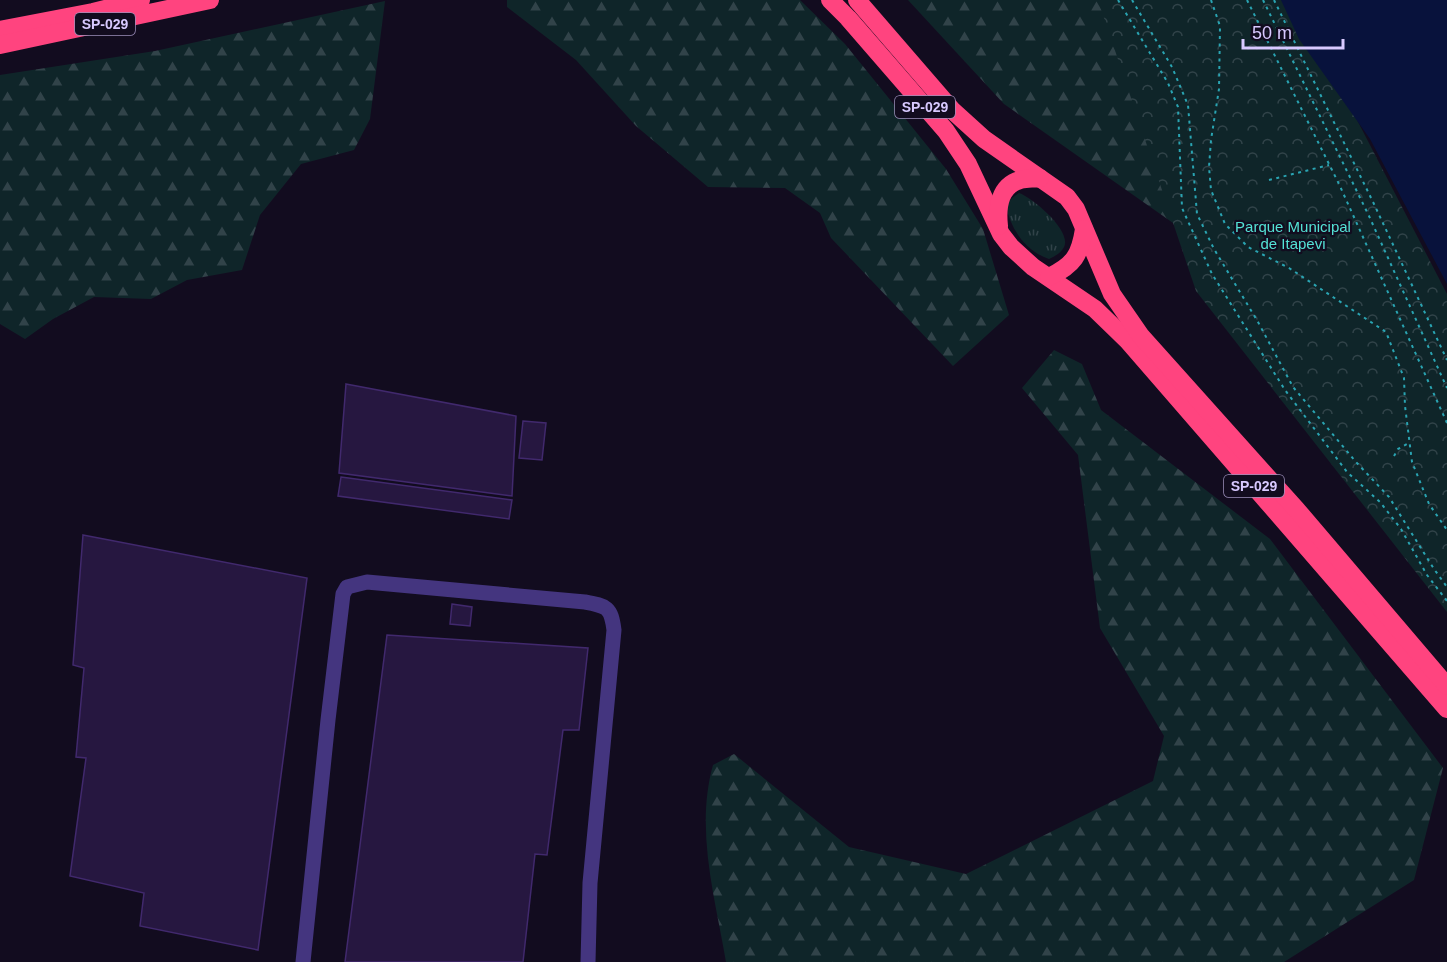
<svg xmlns="http://www.w3.org/2000/svg" width="1447" height="962" font-family="Helvetica,sans-serif">
<style>
.grass{fill:url(#grass-tufts)}
.forest{fill:url(#forest-firs)}
.park{fill:url(#park-crowns)}
.water{fill:#08123c}
.building{fill:#261740;stroke:#41296d;stroke-width:1.5}
.lines{fill:none;stroke-linecap:round;stroke-linejoin:round}
.path{stroke:#2aa4b2;stroke-width:2;stroke-dasharray:3 4.5;stroke-linecap:butt}
.minor{stroke:#44357f;stroke-width:15}
.highway{stroke:#ff447f;stroke-width:18}
.labels{text-anchor:middle;stroke-width:4.5;stroke-linejoin:round;paint-order:stroke}
.shield{fill:#120c1f;stroke:#9d90bc;stroke-width:1.5}
.shield-label{font-size:14px;font-weight:bold;fill:#d8c9ff}
.park-label{font-size:15px;fill:#54e1d5;stroke:#120c1f}
</style>
<defs>
<pattern id="grass-tufts" width="24" height="20" patternUnits="userSpaceOnUse" patternTransform="scale(1.5)"><rect width="24" height="20" fill="#0f2529"/><path d="M3 7l-1-3M5 7V3M7 7l1-3M15 17l-1-3M17 17v-4M19 17l1-3" fill="none" stroke="#314349"/></pattern>
<pattern id="forest-firs" width="22" height="20" patternUnits="userSpaceOnUse" patternTransform="scale(1.5)"><rect width="22" height="20" fill="#0f2529"/><path d="M5 1l3.5 6h-7zM16 11l3.5 6h-7z" fill="#314349"/></pattern>
<pattern id="park-crowns" width="20" height="18" patternUnits="userSpaceOnUse" patternTransform="scale(1.5)"><rect width="20" height="18" fill="#0f2529"/><path d="M2 6a3 3 0 1 1 6 0M12 15a3 3 0 1 1 6 0" fill="none" stroke="#314349"/></pattern>
</defs>
<rect width="100%" height="100%" fill="#120c1f"/>
<path class="grass" d="M1019,193C1033,198 1072,231 1064,247C1061,253 1055,256 1049,259C1026,251 1011,230 1006,206L1012,198Z"/>
<g class="forest">
<path d="M507,0H800L845,44L946,169L983,229L1009,315L953,366L831,238L820,213L785,188L708,187L636,126L576,60L507,7Z"/>
<path d="M908,0H1109L1183,230L1004,104Z"/>
<path d="M385,1L370,119L354,150L301,164L260,215L242,270L187,280L151,299L94,297L53,319L25,339L0,324V75L155,51Z"/>
<path d="M1054,350L1082,364L1101,410L1270,539L1443,768L1414,880L1284,962H726C715,897 695,830 713,765L734,754L849,847L966,874L1153,781L1164,736L1100,628L1078,455L1022,388Z"/>
</g>
<path class="park" d="M1098,0H1295L1447,294V612L1196,291Z"/>
<path class="water" d="M1281,0H1447V284L1370,139L1299,39Z"/>
<g class="building">
<path d="M346,384L516,416L512,496L339,473Z"/>
<path d="M523,421L546,423L542,460L519,458Z"/>
<path d="M341,477L512,500L509,519L338,496Z"/>
<path d="M83,535L307,578L258,950L140,926L144,893L70,876L86,758L76,757L84,668L73,665Z"/>
<path d="M452,604L472,607L470,626L450,624Z"/>
<path d="M387,635L588,648L579,730H563L547,855L535,854L523,962H345Z"/>
</g>
<g class="lines">
<g class="path">
<path d="M1118,0L1168,83L1178,107L1182,208L1212,274L1285,390L1347,472L1380,502L1401,529L1427,575L1447,601"/>
<path d="M1132,0L1172,67L1188,105L1197,214L1214,249L1258,322L1293,387L1356,462L1389,497L1434,569L1447,587"/>
<path d="M1211,0L1220,26L1219,89L1211,140L1209,167L1211,190L1225,224L1248,247L1289,268L1386,332L1404,378L1405,406L1412,462L1429,504L1447,530"/>
<path d="M1247,0L1339,184L1447,423"/>
<path d="M1263,0L1369,216L1447,388"/>
<path d="M1274,0L1374,204L1447,360"/>
<path d="M1269,180L1329,165"/>
<path d="M1394,456L1398,449L1409,443"/>
</g>
<path class="minor" d="M303,962L328,720L343,594L347,587L367,582L585,602C607,606 611,607 614,630L590,883L588,962"/>
<g class="highway">
<path d="M830,0L848,18L946,131L968,164L1001,234L1011,247L1033,267L1095,309L1128,341L1447,709"/>
<path d="M857,0L952,110L984,139L1067,197L1076,209L1112,294L1141,336L1297,510L1447,686"/>
<path d="M0,30L93,12L141,0"/>
<path d="M0,45L210,0"/>
<path d="M999,226C997,208 999,186 1020,180C1026,178 1034,179 1040,178"/>
<path d="M1049,277C1074,265 1080,255 1084,229"/>
</g>
</g>
<g class="labels">
<g class="shield">
<rect x="75" y="13" width="60" height="22" rx="4.5"/>
<rect x="895" y="96" width="60" height="22" rx="4.5"/>
<rect x="1224" y="475" width="60" height="22" rx="4.5"/>
</g>
<g class="shield-label">
<text x="105" y="29">SP-029</text>
<text x="925" y="112">SP-029</text>
<text x="1254" y="491">SP-029</text>
</g>
<g class="park-label">
<text x="1293" y="232">Parque Municipal<tspan x="1293" dy="17">de Itapevi</tspan></text>
</g>
</g>
<path d="M1243 39v9h100v-9" fill="none" stroke="#d8c9ff" stroke-width="3"/>
<text x="1252" y="39" font-size="18" fill="#d8c9ff" stroke="#120c1f" stroke-width="4.5" paint-order="stroke">50 m</text>
</svg>
